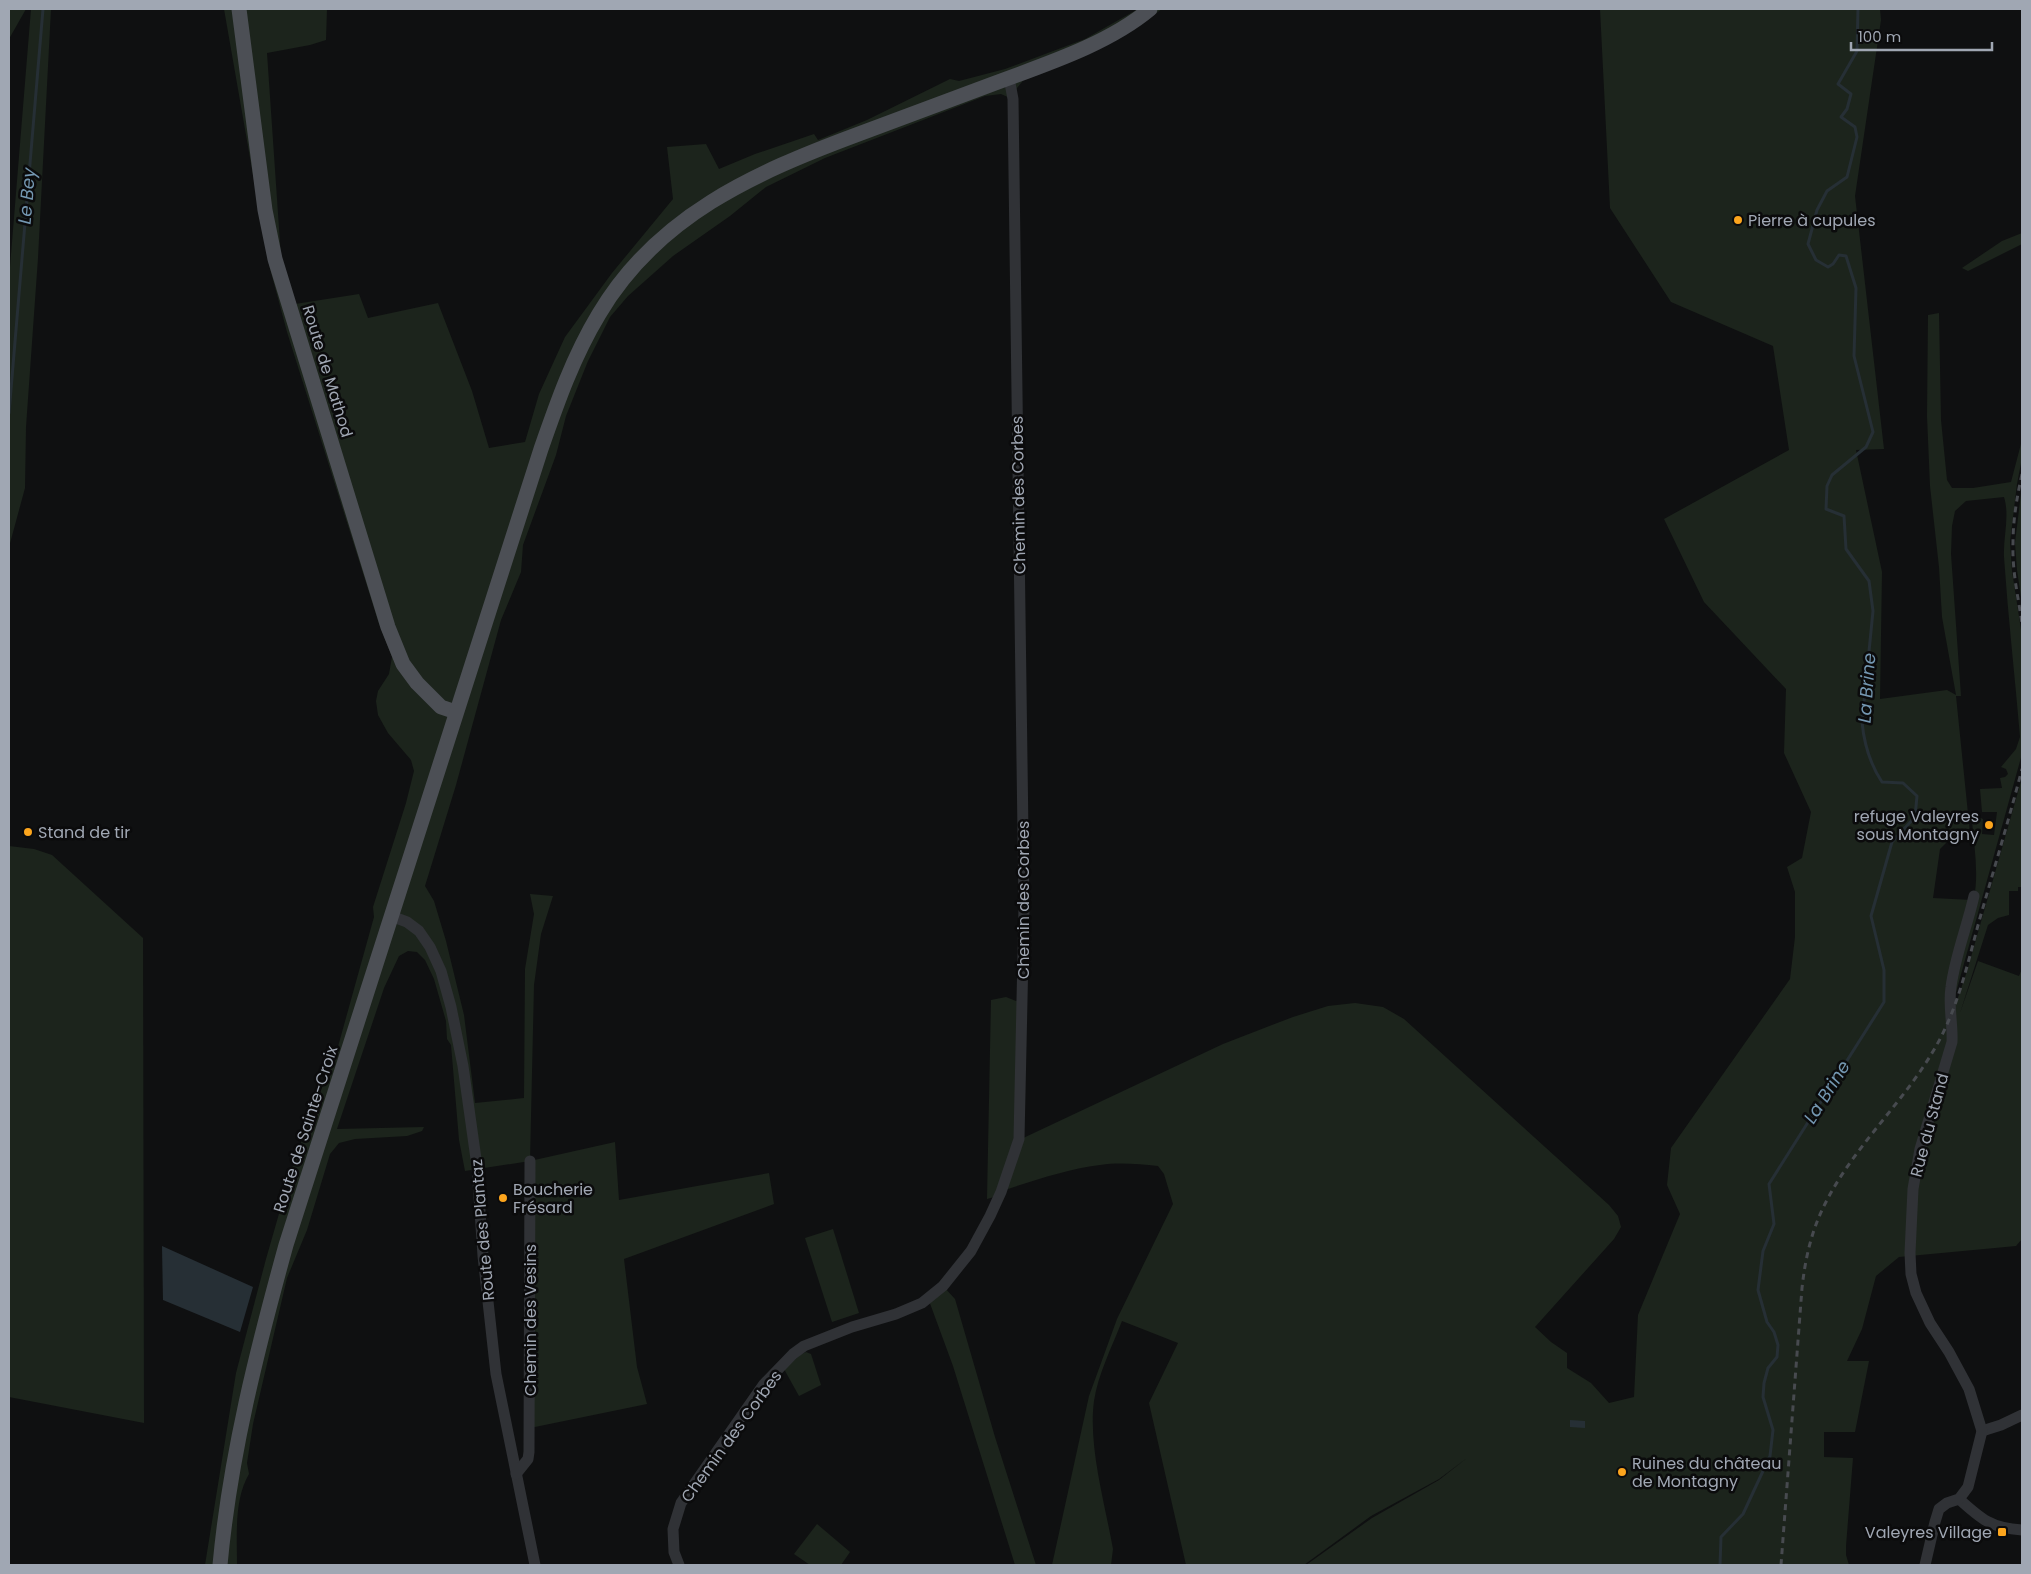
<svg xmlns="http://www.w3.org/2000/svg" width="2031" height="1574" font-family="Poppins,sans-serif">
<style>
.green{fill:#1c241c}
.water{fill:#262f35}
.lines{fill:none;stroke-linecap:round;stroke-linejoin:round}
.stream{stroke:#262f35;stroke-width:3}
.minor{stroke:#303236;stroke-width:11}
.major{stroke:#4c4f55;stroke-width:15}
.rail{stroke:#474a4f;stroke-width:3;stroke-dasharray:6 5;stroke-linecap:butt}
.poi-dot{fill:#fca51d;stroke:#0b0b0c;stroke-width:2}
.labels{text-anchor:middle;stroke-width:5;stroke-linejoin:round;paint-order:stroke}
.poi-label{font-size:16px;fill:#a0a7b3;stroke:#0b0b0c;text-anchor:start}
.street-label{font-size:16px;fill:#a0a7b3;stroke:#0b0b0c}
.water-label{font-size:18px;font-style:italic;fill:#7497b1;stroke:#0b0b0c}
</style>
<rect width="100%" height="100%" fill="#0f1011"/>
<g class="green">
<path d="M9,9H26L9,39Z"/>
<path d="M31,9H51L38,258L26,427L25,488L9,547V279Z"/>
<path d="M224,9H327L326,40L310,45L267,53L281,257L295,304L359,294L368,318L438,303L472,391L489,448L525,442L539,394L565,337L612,273L673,199L667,147L706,144L719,169L755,154L814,134L818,140L867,120L950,79L959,81L1005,69L1085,39L1138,9H1162L1147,20L1026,77L1017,88L1012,99L1001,94L985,96L825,158L766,187L730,216L673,256L628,296L610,317L588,361L566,416L556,455L523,545L521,572L501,620L456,785L425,886L434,901L446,941L464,1015L475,1103L524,1098L525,969L534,914L530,894L553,896L541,934L534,985L530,1161L615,1142L619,1200L769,1173L774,1204L624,1259L637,1367L647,1404L530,1428V1161L465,1171L459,1140L451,1045L447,1039L446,1021L434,979L425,960L417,952L408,951L399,956L384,988L337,1129L424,1127L422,1131L407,1136L355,1139L339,1143L330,1154L307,1230L287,1278L253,1424L247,1463L249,1474C234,1499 237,1536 237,1565H205L236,1373L266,1259L293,1165L316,1101L334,1061L374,917L373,907L406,803L414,771L411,760L388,733L378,715L376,701L378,691L389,674L392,657L379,624L287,332L268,261Z"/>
<path d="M1600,9H1880L1881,20L1855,196L1884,449L1856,450L1882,572L1880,699L1947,690L1956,695L1942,617L1939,567L1930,486L1927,416L1928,315L1939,313L1941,420L1947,480L1952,488H1973L2011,482L2022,440V458L2017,484L2010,542L2012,571L2022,636V754L1952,1007C1950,968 1968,935 1974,898C1979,873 1974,846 1972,821L1976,816L1983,819L1982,834L1994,835L1997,812H1982L1980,789L2002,788L2000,778L2005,777L2008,774L2006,769L2001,767L2016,749L2020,737C2015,677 2008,617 2004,557C2003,537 2010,516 2004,497L1966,501L1955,511L1952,526L1951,554L1961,696H1956L1970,833L1950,839L1940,849L1933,898L1972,900C1963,941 1940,985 1953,1027L1955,1023L1953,1025L1952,1015L1967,971L2022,778V887H2018V891H2009V915L1998,918L1988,925L1960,1013L1978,961L2019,976L2022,969V1239L2016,1246L1899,1257L1876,1276L1862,1329L1847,1361H1869L1855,1432H1824V1457L1853,1458L1846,1546V1555L1849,1565H1306L1372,1518L1439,1480L1467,1458L1439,1479L1371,1516L1304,1565H1186L1149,1403L1178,1343L1122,1321C1112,1347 1098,1374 1094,1401C1088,1446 1105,1504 1113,1549L1111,1565H1052L1089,1396L1117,1319L1173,1204L1164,1174L1158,1166C1139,1164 1119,1162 1100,1165C1066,1169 1034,1181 1001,1191L994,1197L987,1199L991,1000L1006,997L1016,1001L1023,997L1019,1140L1223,1044L1293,1017L1328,1006L1355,1003L1383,1007L1404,1019L1609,1205L1618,1216L1621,1227L1614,1239L1535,1327L1551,1342L1567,1353V1368L1591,1383L1609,1403L1634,1397L1638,1315L1680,1214L1667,1185L1671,1148L1790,979L1795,937V892L1787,867L1802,858L1811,812L1784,753L1786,689L1704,602L1664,519L1789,450L1773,346L1671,302L1610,208Z"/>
<path d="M2022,233V244L1968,271L1962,268L2002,241Z"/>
<path d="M2022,485V604L2017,570L2015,543Z"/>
<path d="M9,846L34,849L52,855L143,938L144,1423L9,1397Z"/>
<path d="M833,1229L859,1313L832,1322L805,1238Z"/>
<path d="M943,1286L955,1299L995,1437L1036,1565H1015L953,1366L928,1298Z"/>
<path d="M806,1352L811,1354L821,1385L799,1396L784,1369L800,1355Z"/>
<path d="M817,1524L850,1552L841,1565H810L794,1554Z"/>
</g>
<g class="water">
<path d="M162,1246L253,1287L240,1332L163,1300Z"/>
<path d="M1570,1420L1585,1421V1428L1570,1427Z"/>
</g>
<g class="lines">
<g class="stream">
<path d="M9,413L43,9"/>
<path d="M1720,1565L1721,1537L1743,1514L1770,1456L1773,1430L1763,1397L1764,1383L1768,1368L1777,1357L1778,1345L1774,1332L1767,1322L1758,1290L1763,1251L1774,1224L1769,1184L1884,1002V970L1871,916L1892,842L1915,817L1917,796L1903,783L1882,782C1870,764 1864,743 1862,722L1873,611L1869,581L1846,549L1844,516L1826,509L1827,486L1832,475L1866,447L1873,432L1854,356L1856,288L1846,256L1839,255L1833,264L1828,267L1816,260L1808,244L1817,210L1827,191L1847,177L1857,137L1855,127L1841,117L1847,109L1851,94L1838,84L1857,51L1858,9"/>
</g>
<g class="minor">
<path d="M391,916L407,922L419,931L430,947L441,971L451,1007L463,1066L477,1166L483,1256L496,1374L535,1565"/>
<path d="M1982,1431L2001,1425L2022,1415"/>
<path d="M516,1474L528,1459L529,1452L530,1161"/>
<path d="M1959,1499C1981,1519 1991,1528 2022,1530"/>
<path d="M679,1565L674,1552L673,1529L681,1503L764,1384L793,1354L804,1346L852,1327L896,1314L922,1303L943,1286L971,1251L990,1216L1001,1192L1019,1139L1024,908L1013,99L1009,78"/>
<path d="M1925,1565L1935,1522L1939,1509L1947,1503L1959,1499L1968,1487L1982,1431L1969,1389L1949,1352L1930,1323L1916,1293L1911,1274L1910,1253L1913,1189L1920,1149L1952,1042C1953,1024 1948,1006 1951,987C1955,956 1967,927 1974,896"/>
</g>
<g class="major">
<path d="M239,9L265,210L275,259L388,627L403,664L417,683L441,707L456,712"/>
<path d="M220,1565C230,1456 257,1350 286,1245L541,449C557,403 573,357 599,314C657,216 754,173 856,135C901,118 945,102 990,85C1043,65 1107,45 1150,9"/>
</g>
<g class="rail">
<path d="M2022,474C2017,497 2013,519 2013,543C2012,570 2018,597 2022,623"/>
<path d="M1781,1565L1802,1288C1805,1260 1811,1233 1823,1208C1853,1145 1909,1099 1941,1037C1960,1000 1969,958 1980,918C1994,869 2009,819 2022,769"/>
</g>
</g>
<g class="poi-dot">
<circle cx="1738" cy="220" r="5"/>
<circle cx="1989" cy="825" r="5"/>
<circle cx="28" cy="832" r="5"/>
<circle cx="503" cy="1198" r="5"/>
<circle cx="1622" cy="1472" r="5"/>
<rect x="1997" y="1527" width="10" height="10" rx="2.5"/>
</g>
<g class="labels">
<g class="poi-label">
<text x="1748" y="226">Pierre à cupules</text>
<text x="1979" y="822" text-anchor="end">refuge Valeyres<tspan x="1979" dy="18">sous Montagny</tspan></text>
<text x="38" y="838">Stand de tir</text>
<text x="513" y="1195">Boucherie<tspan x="513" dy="18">Frésard</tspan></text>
<text x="1632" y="1469">Ruines du château<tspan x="1632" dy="18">de Montagny</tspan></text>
<text x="1992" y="1538" text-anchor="end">Valeyres Village</text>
</g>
<g class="street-label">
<text transform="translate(328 371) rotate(73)" y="6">Route de Mathod</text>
<text transform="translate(1018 495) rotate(-91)" y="6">Chemin des Corbes</text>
<text transform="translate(1023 900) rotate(-90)" y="6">Chemin des Corbes</text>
<text transform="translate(1929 1125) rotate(-75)" y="6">Rue du Stand</text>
<text transform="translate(305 1129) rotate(-72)" y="6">Route de Sainte-Croix</text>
<text transform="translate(482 1230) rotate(-95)" y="6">Route des Plantaz</text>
<text transform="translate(530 1320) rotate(-90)" y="6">Chemin des Vesins</text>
<text transform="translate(731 1436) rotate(-54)" y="6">Chemin des Corbes</text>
</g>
<g class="water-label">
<text transform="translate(27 196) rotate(-85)" y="6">Le Bey</text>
<text transform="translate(1867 688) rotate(-86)" y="6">La Brine</text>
<text transform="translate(1827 1092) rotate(-58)" y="6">La Brine</text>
</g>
</g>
<rect width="2031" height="1574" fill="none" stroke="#a0a7b3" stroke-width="20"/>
<path d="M1851 42v8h141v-8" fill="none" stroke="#a0a7b3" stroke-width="2.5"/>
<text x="1858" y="42" font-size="15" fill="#a0a7b3" stroke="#0b0b0c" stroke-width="4" paint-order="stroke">100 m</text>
</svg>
